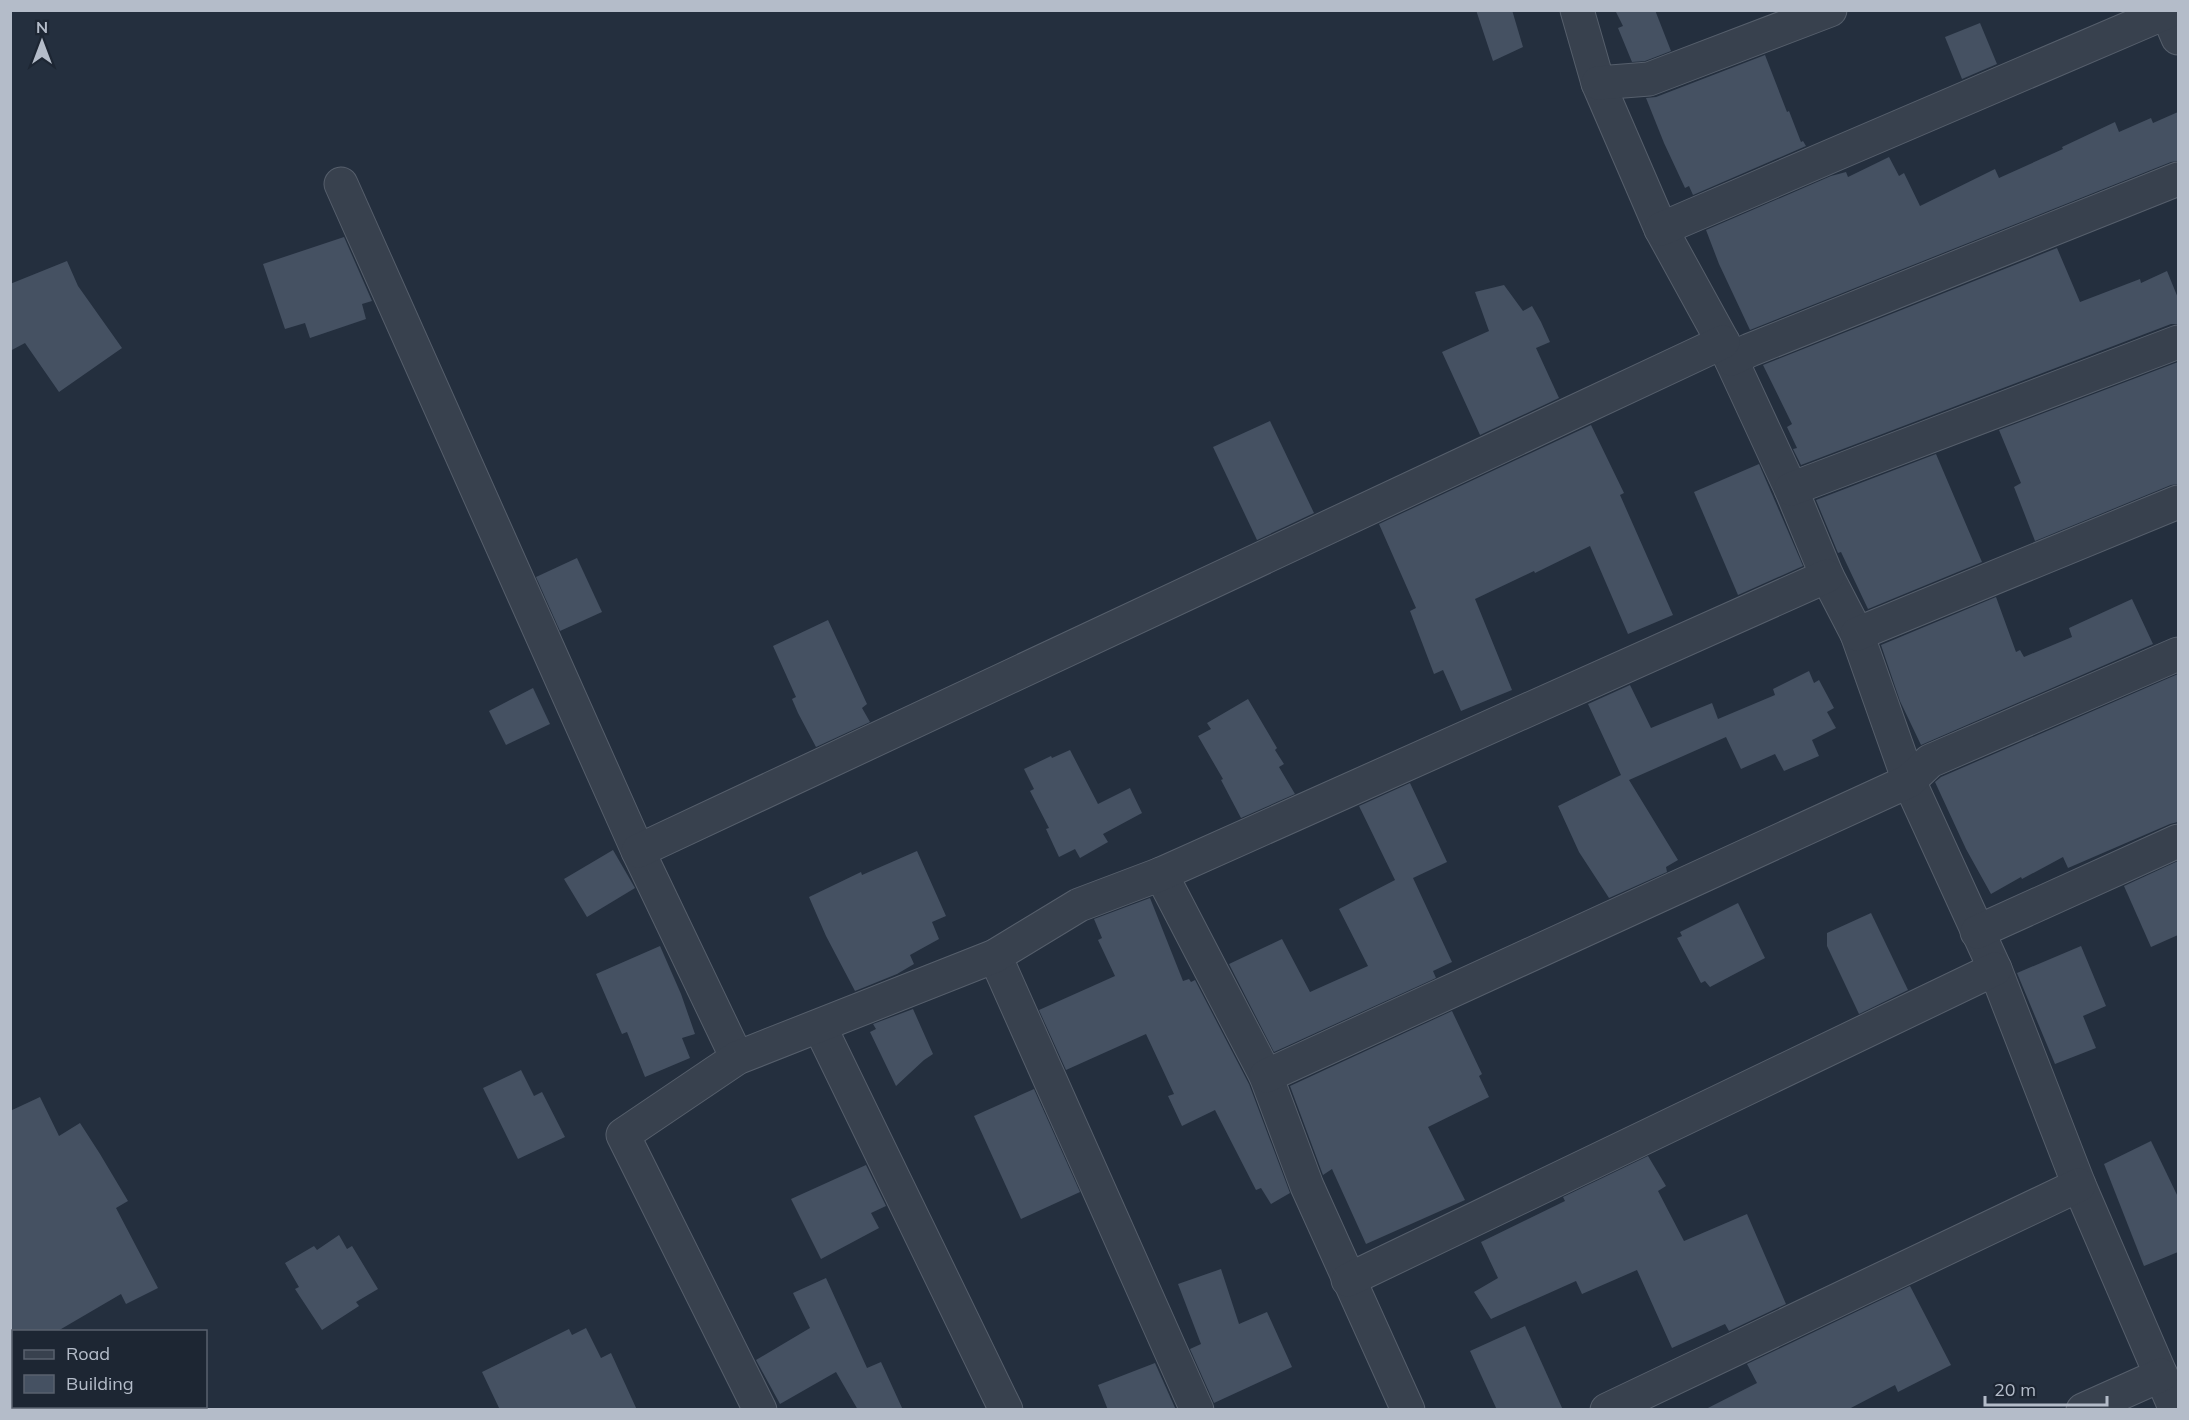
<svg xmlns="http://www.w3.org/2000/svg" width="2189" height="1420" font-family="Mulish,sans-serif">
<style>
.building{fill:#455162}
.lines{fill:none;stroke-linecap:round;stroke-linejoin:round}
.street-casing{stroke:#565f6c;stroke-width:35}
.street{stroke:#38414e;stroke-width:33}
</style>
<rect width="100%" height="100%" fill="#242f3e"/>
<g class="building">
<path d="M1476,10H1512L1523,47L1493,61Z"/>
<path d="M1615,10H1655L1671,51L1645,61L1632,62L1618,28L1623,26Z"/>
<path d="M1980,23L1997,64L1962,79L1945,37Z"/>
<path d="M1765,55L1787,112L1789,111L1801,142L1803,141L1806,146L1693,195L1689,186L1685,188L1664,143L1646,98L1656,97Z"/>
<path d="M2178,112V161L2171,162L1750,330L1719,264L1706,230L1831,176L1846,172L1848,177L1889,157L1899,176L1904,173L1920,206L1995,169L1999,178L2063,149L2062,147L2115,122L2119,132L2151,118L2153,123Z"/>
<path d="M344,237L372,301L362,304L366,319L310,338L305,323L285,329L263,264Z"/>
<path d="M2057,248L2080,302L2140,279L2141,283L2167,271L2178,298V324H2171L1801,465L1793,449L1797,448L1787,427L1792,424L1763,365Z"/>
<path d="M67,261L78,286L122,348L59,392L25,343L10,351V284Z"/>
<path d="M1504,285L1523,311L1532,306L1541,322L1550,342L1536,348L1559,398L1480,435L1442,352L1489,331L1475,292Z"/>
<path d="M2178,362V484L2171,485L2035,541L2014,487L2021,483L1999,430Z"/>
<path d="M1270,421L1314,513L1257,540L1213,447Z"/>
<path d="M1591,425L1624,493L1620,495L1673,615L1628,634L1590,546L1535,573L1534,571L1475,599L1512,690L1461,711L1443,670L1434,674L1410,611L1416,608L1379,524Z"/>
<path d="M1936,454L1982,562L1868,609L1841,552L1838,553L1816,500Z"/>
<path d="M1759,464L1803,566L1738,595L1694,492Z"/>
<path d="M577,558L602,612L560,631L536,577Z"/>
<path d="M1996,597L2016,652L2020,650L2024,657L2072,637L2069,628L2132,599L2153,644L1921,745L1900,701L1881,645Z"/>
<path d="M828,620L867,704L862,708L870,722L816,747L798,713L792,699L796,697L773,646Z"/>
<path d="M1809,671L1814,683L1819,680L1834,708L1827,712L1836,728L1812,740L1819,756L1784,771L1775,754L1741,769L1726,737L1629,780L1678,860L1666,867L1667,872L1609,898L1579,852L1558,806L1621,775L1588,704L1630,685L1651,728L1712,703L1718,719L1775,695L1773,689Z"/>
<path d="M2178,674V822L2170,824L2068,868L2063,857L2022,879L2021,877L1991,894L1966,849L1935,782L1941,777Z"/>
<path d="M533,688L550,724L506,745L489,711Z"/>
<path d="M1248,699L1277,748L1275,750L1284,764L1279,767L1295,794L1241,818L1221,780L1223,779L1198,736L1211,729L1207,723Z"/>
<path d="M1070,750L1098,804L1130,788L1142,813L1103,834L1108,842L1080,858L1075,849L1059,857L1046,829L1049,828L1030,791L1034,789L1024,769L1051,756L1052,758Z"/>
<path d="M1410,783L1447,862L1413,878L1452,962L1433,971L1436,978L1274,1052L1229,964L1282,939L1310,992L1368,966L1339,909L1395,880L1359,806Z"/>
<path d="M613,850L635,888L587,917L564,879Z"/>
<path d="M917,851L946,916L932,922L939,939L910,955L914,964L897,974L855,991L826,936L809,897L861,872L862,875Z"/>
<path d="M2178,861V935L2151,947L2124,886Z"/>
<path d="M1150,898L1183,981L1189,979L1191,982L1195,980L1249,1084L1290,1193L1271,1204L1261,1188L1256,1190L1215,1110L1182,1126L1168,1096L1174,1094L1146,1034L1066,1070L1039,1010L1115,976L1098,940L1102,938L1094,919Z"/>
<path d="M1738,903L1765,958L1710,987L1705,981L1701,983L1677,938L1682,936L1680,932Z"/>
<path d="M1871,913L1908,990L1859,1014L1827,946V933Z"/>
<path d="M660,946L681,994L695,1034L682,1038L690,1058L645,1077L627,1032L622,1034L596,974Z"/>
<path d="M2081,946L2106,1006L2083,1016L2096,1048L2055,1064L2017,973Z"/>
<path d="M913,1009L933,1054L924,1060L896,1086L870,1032L876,1029L873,1024Z"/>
<path d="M1452,1011L1482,1074L1479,1076L1489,1097L1428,1127L1465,1200L1366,1244L1332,1169L1323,1175L1290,1086Z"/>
<path d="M521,1070L534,1096L542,1092L565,1137L518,1159L483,1088Z"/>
<path d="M1034,1089L1080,1192L1021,1219L974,1116Z"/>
<path d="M40,1097L59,1136L80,1123L100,1154L128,1201L116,1208L158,1288L126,1304L121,1294L56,1332H10V1111Z"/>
<path d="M2151,1141L2178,1197V1252L2144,1266L2104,1164Z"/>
<path d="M1648,1156L1666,1186L1658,1191L1684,1241L1747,1214L1786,1304L1729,1331L1725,1324L1672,1348L1637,1270L1582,1294L1576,1281L1491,1319L1474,1292L1498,1278L1481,1242L1565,1201L1563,1197Z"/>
<path d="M866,1165L886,1206L871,1213L879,1228L821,1259L791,1199Z"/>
<path d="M339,1235L347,1249L352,1246L378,1289L356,1302L359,1306L322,1330L295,1289L299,1287L285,1263L314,1246L317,1250Z"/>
<path d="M1221,1269L1239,1324L1267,1312L1292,1367L1214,1403L1190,1349L1201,1344L1178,1284Z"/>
<path d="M826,1278L867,1368L881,1362L903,1410H858L836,1372L780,1404L756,1360L810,1328L793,1293Z"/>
<path d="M1910,1286L1951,1365L1898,1392L1895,1385L1847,1410H1704L1757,1383L1747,1364Z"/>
<path d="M1525,1326L1563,1410H1497L1470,1351Z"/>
<path d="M586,1328L601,1358L611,1353L637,1410H500L482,1372L569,1329L572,1335Z"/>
<path d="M1155,1363L1176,1410H1108L1098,1385Z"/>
</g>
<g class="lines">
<g class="street-casing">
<g id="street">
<path d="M1577,10L1598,83L1661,229L1723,342L1791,489L1827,576L1857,634L1909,781L1995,969L2079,1185L2176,1410"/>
<path d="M2166,10L2178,38"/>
<path d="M1598,83L1649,79L1830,10"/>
<path d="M341,184L638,851L737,1058"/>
<path d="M1661,229L2167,12"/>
<path d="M1731,359L1750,350L2178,179"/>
<path d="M1791,489L2178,342"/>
<path d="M1857,634L2178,502"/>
<path d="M638,851L1723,342"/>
<path d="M1161,874L1266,1076L1307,1186L1408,1410"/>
<path d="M1977,932L2178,841"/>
<path d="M995,956L1197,1410"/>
<path d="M820,1027L1006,1410"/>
<path d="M1266,1076L1909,781L1930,761L2178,654"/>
<path d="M1348,1280L1995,969"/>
<path d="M760,1410L623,1135L737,1058L995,956L1079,905L1161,874L1827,576"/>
<path d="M1607,1410L2079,1185"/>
<path d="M2083,1410L2161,1375"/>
</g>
</g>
<use href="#street" class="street"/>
</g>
<rect width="2189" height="1420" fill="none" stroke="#b4bcc9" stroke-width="24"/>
<rect x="12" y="1330" width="195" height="78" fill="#1d2633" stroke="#59626f" stroke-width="1.5"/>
<rect x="24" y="1350" width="30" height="9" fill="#38414e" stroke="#59626f" stroke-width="1.5"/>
<text x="66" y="1360" font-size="18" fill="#b4bcc9">Road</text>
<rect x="24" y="1375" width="30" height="18" fill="#455162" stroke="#59626f" stroke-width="1.5"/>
<text x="66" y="1390" font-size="18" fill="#b4bcc9">Building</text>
<g transform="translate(42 42)" stroke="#1d2633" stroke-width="4.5" paint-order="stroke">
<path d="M0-4.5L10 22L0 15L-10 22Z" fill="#b4bcc9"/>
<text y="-9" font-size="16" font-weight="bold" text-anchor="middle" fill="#b4bcc9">N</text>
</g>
<path d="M1985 1396v9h122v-9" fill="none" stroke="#b4bcc9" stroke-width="3"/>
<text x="1994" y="1396" font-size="18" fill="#b4bcc9" stroke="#1d2633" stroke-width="4.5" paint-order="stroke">20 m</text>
</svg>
